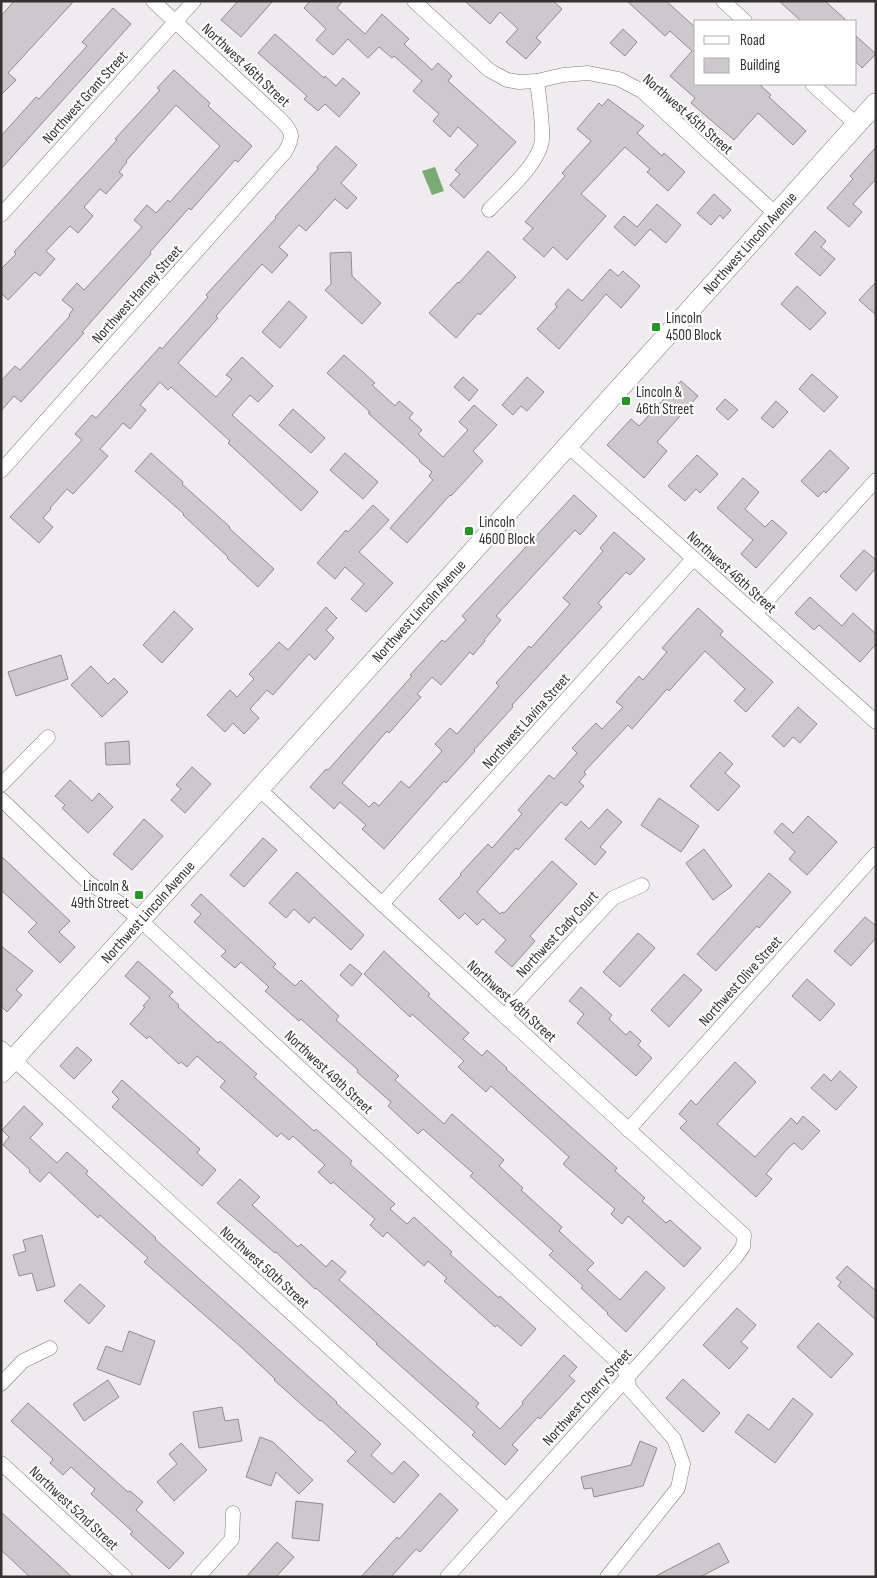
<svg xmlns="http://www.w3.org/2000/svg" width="877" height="1578" font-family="'Sofia Sans Condensed',sans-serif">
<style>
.water{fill:#78ac74}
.building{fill:#cdc8cb;stroke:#918c8f}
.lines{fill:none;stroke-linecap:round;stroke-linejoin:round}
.street-casing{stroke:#7d797b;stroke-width:15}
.secondary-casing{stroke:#7d797b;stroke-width:21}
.street{stroke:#fff;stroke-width:14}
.secondary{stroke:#fff;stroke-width:20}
.poi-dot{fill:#249623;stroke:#fff;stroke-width:2}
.labels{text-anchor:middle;stroke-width:4.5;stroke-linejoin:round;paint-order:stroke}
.street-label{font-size:15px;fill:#343233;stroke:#fff}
.poi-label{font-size:15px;fill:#343233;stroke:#fff;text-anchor:start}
</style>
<rect width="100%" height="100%" fill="#f0ebee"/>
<path class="water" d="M435,167L444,191L432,195L422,171Z"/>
<g class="building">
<path d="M14,1H74L8,73L16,80L1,95V16Z"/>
<path d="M238,1H273L241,37L221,20Z"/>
<path d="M310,1H343L337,8L365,34L382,14L409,39L404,44L432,70L438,63L452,76L448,81L516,142L464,198L450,185L460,174L455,170L478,145L458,127L450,137L433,121L439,114L413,91L422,81L394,56L392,58L379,47L368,58L348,39L333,55L316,40L326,29L304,8Z"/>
<path d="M465,1H553L562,9L536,38L541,42L526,59L506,42L518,29L500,12L490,24Z"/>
<path d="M627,1H666L696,28V84H759L771,95L769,97L806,131L793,145L758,113L734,140L691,103L695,98L670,76L692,51L670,31L665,36Z"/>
<path d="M779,1H825L847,21H801Z"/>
<path d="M113,8L131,24L1,169V136L36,97L39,99L87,46L82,42Z"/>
<path d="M623,29L637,42L625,56L610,43Z"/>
<path d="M275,34L324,78L325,76L336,86L343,78L360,93L339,117L325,104L318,111L304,99L307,96L258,53Z"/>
<path d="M856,36L876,54L862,68L856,62Z"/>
<path d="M174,70L210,103L208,106L252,146L238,162L235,160L191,210L189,208L150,252L151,254L82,332L84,333L21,402L14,396L1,411V381L15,366L20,370L70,316L69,315L73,309L62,300L77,283L84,290L142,227L134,220L147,205L156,213L168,200L170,202L220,146L176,105L126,161L127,162L119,172L123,175L106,194L100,189L84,207L93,216L78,233L70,226L46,251L55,259L40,276L35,272L8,300L1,293V269L16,254L14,252L117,140L115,139L160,90L157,88Z"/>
<path d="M608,99L644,126L637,133L662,156L664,153L685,172L668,191L647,172L650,169L625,147L581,194L606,216L567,260L553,247L544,257L523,239L533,228L525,222L565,176L562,173L591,141L577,129L599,103L602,106Z"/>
<path d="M336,146L357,165L341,183L357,198L347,209L335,199L306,231L299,225L279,247L288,255L272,273L262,264L216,316L218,318L178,363L216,397L232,379L226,375L242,357L273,386L258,402L250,395L232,415L318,492L301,511L228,443L230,441L171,387L168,390L160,382L140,405L146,410L130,429L123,423L100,449L108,456L73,494L67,489L50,508L51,509L43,518L53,527L39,543L10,517L82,440L75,434L92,415L96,418L160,347L162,349L208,297L206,295L276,218L275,217L318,169L317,167Z"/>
<path d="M876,147V179L853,204L862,212L849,227L827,208L853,179L850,176Z"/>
<path d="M714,194L731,210L723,219L720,215L711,225L697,213Z"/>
<path d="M657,204L681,225L666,243L650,229L635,246L614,227L624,216L637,227Z"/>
<path d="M815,231L826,241L821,247L835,259L820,276L795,254Z"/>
<path d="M488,251L516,277L480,315L478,313L456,338L429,313L458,282L459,283Z"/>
<path d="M351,252L352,276L381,303L362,324L325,290L331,284L330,253Z"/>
<path d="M610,269L618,276L623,271L640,286L621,308L606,294L559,349L537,329L557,307L555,304L568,289L582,301Z"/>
<path d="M876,282V315L859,300Z"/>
<path d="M797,286L826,313L810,330L781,304Z"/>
<path d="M289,301L307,317L280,348L262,332Z"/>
<path d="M344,355L375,383L372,385L395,406L399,401L413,413L409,418L422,430L418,434L443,457L468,430L459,422L474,405L497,425L473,451L483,461L451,496L450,495L407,543L390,528L433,480L429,476L432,472L419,461L420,460L368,413L370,412L327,373Z"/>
<path d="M812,374L838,397L824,412L799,389Z"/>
<path d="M463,377L478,390L469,401L454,387Z"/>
<path d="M527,377L544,392L527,411L521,406L513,415L502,405Z"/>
<path d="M681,381L698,396L657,442L667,451L644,478L607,445L631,419L639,426Z"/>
<path d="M725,399L738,410L728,420L716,409Z"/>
<path d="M776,401L788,412L773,428L761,418Z"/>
<path d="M293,409L325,438L311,453L279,425Z"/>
<path d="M830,450L849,468L826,493L824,491L818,497L801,481Z"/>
<path d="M151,453L183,482L182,484L230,527L229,528L274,569L258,587L227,558L228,557L183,515L184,514L135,471Z"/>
<path d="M345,453L378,482L363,499L330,470Z"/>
<path d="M697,455L718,474L700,493L696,489L685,501L668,486Z"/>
<path d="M743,478L759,492L745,509L765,527L772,520L787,533L756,568L741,554L753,540L717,508Z"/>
<path d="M574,495L597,516L580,535L575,530L496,616L501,620L484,640L485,641L473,655L470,652L441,685L432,677L417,694L421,697L389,733L387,731L342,783L369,807L374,802L379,806L401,781L409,788L442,751L435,744L450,728L457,734L499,686L496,683L529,646L531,648L570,604L563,598L603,551L600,548L614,532L645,559L630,575L626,572L598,603L602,607L512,705L513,707L474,750L475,751L446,783L444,781L384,849L362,829L366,825L340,802L334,809L310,787L326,769L328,770L412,676L410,675L442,640L445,642L466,620L462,616Z"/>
<path d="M373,505L389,520L359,552L393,583L366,612L351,599L364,584L345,567L335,579L317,563L346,530L348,532Z"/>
<path d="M864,550L876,560V568L856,591L840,576Z"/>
<path d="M810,597L842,626L853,613L876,634V644L860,662L819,625L814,630L795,613Z"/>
<path d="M326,607L337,618L326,630L334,638L315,660L309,654L273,695L267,690L250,709L259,718L244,734L233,723L225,732L207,715L230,690L237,697L254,679L249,674L279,642L288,650Z"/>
<path d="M698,608L723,631L720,635L773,682L746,712L734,701L745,689L705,651L669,691L667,689L632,729L628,725L584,772L586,774L579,782L584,786L566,806L561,802L518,850L516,848L477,892L500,914L502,912L504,913L552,861L577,884L530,936L535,941L512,967L495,952L506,940L483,919L477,925L465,913L459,919L439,899L461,875L460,874L488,844L492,848L522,814L518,810L549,775L554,779L577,753L572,748L596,723L602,729L623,707L616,702L639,676L643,680L667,652L662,648Z"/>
<path d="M174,611L193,629L162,663L143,645Z"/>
<path d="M61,655L68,679L16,696L8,672Z"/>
<path d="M91,666L108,684L114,678L128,692L102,717L71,685Z"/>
<path d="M798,707L817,724L800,743L793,737L784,747L772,736Z"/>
<path d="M129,741L130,764L106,765L105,743Z"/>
<path d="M720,752L733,764L725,773L740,786L718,811L690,786Z"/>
<path d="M192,767L211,784L185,813L171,800L181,789L176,785Z"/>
<path d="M70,780L92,801L99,793L113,807L88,833L62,808L65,805L55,796Z"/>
<path d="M659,798L699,826L681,852L641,825Z"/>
<path d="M607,809L622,822L600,847L606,852L595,865L565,839L581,821L589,829Z"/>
<path d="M808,816L837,842L807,875L789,859L795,852L774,832L782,823L793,833Z"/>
<path d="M144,819L163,836L132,870L113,854Z"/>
<path d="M263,838L277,850L244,887L230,875Z"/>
<path d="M704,849L732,886L713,900L686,863Z"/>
<path d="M1,856L70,921L59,932L75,947L60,963L28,932L37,923L1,890Z"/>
<path d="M297,872L364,935L351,950L314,917L309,923L294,909L286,918L269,903Z"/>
<path d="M769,873L791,892L759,928L757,926L716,971L697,954Z"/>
<path d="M201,894L276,964L273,967L295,986L301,980L339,1016L336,1020L399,1076L395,1080L444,1124L452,1114L504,1160L499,1166L523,1188L521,1190L562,1227L559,1231L594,1263L587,1270L620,1300L646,1271L665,1288L626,1332L607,1314L608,1313L581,1288L583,1286L549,1255L553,1251L470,1176L473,1173L423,1129L418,1134L388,1106L391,1102L357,1072L358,1070L301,1019L299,1021L265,991L269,987L241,962L235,968L221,956L226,951L194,922L201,914L191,905Z"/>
<path d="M865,917L876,926V938L851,966L834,951Z"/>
<path d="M638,933L655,948L620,987L603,972Z"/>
<path d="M1,946L33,971L16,990L22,995L7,1012L1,1006Z"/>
<path d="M384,951L430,994L428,996L469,1033L463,1039L482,1056L487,1050L507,1068L506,1069L617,1168L615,1171L645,1198L642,1201L666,1223L670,1220L701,1248L684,1267L628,1216L622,1224L611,1214L615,1209L563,1164L569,1157L491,1086L486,1092L458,1067L464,1061L412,1014L410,1017L364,974Z"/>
<path d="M138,961L173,992L169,996L179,1005L178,1007L218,1043L220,1041L257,1074L254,1077L314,1131L316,1129L352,1161L350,1164L395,1204L390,1209L407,1224L414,1217L452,1252L450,1254L499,1298L500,1296L536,1329L521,1346L497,1325L495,1327L444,1281L447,1278L428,1261L424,1266L387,1232L383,1237L370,1225L375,1219L333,1182L331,1184L318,1172L325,1165L293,1136L289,1140L281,1133L277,1137L220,1087L225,1081L197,1056L187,1067L181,1062L179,1064L149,1036L147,1039L130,1024L145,1007L143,1006L150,998L125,976Z"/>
<path d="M350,964L362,974L352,986L340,975Z"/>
<path d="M684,974L702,990L669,1027L651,1010Z"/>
<path d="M807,979L835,1004L820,1021L792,996Z"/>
<path d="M581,987L612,1015L609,1019L626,1035L630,1031L641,1041L638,1045L652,1058L636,1076L577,1023L584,1014L569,1001Z"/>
<path d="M77,1047L92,1060L74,1079L60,1066Z"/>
<path d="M735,1062L756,1082L717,1124L755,1157L791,1118L797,1124L803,1116L820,1131L802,1150L794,1143L788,1148L766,1174L772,1179L756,1197L680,1128L687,1121L679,1114L691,1100L696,1105Z"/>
<path d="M840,1071L857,1087L836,1110L811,1088L824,1074L831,1081Z"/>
<path d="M122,1080L200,1149L197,1153L216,1170L202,1186L112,1107L119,1099L112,1092Z"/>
<path d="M24,1106L43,1124L30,1138L57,1163L67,1152L88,1171L86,1174L156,1238L155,1239L337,1402L336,1403L381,1444L371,1455L392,1474L404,1461L419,1475L394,1503L347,1461L356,1452L321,1420L320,1421L274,1380L275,1379L241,1347L144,1262L148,1258L100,1215L98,1218L49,1172L40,1182L29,1172L30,1170L3,1145L9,1137L2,1130Z"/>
<path d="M240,1179L260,1197L252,1205L298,1247L301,1244L326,1267L332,1260L346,1272L339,1280L479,1403L476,1407L500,1429L523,1404L522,1402L564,1355L577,1367L569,1376L575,1381L540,1419L538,1417L512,1445L518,1450L505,1465L472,1435L475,1432L376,1344L377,1343L316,1288L315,1289L276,1252L275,1253L217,1203Z"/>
<path d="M42,1235L55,1286L37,1291L32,1273L19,1276L13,1255L26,1251L23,1240Z"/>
<path d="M847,1266L876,1291V1320L838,1286L841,1282L836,1278Z"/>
<path d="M80,1284L105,1306L89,1324L64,1301Z"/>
<path d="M737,1308L756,1325L741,1342L748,1348L729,1369L703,1345Z"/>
<path d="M818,1323L853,1354L831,1378L797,1347Z"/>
<path d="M129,1331L155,1341L140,1385L97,1369L106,1346L122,1352Z"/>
<path d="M683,1379L720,1413L703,1432L666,1398Z"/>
<path d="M108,1380L119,1397L84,1421L73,1404Z"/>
<path d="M793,1398L813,1414L775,1463L735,1432L748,1414L769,1430Z"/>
<path d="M28,1403L128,1492L130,1491L143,1502L136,1510L184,1553L169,1569L130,1534L133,1532L91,1494L95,1489L71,1467L63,1475L50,1463L53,1459L11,1421Z"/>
<path d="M222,1407L225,1421L238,1419L242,1441L199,1448L193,1412Z"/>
<path d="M260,1437L273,1442L313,1480L299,1494L276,1472L271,1486L246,1477Z"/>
<path d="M640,1441L657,1448L643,1486L594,1497L592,1488L584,1489L581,1477L631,1465Z"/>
<path d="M181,1443L207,1470L174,1501L157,1482L177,1464L169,1454Z"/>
<path d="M440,1493L458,1510L420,1552L416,1549L391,1577H361L397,1537L399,1539Z"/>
<path d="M296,1501L323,1504L319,1541L292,1538Z"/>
<path d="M1,1512L72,1577H30L1,1550Z"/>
<path d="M277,1542L294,1557L276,1577H246Z"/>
<path d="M719,1543L729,1562L700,1577H654Z"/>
</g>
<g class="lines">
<g class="street-casing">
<g id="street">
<path d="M414,1L489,70L507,80L519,82L537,81L563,75L588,73L619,79L642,91L776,214"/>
<path d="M723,1L745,21"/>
<path d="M812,84L857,125"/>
<path d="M489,210C505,193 541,162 542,139C543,123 539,98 537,81"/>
<path d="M1,215L194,1"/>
<path d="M567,445L876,722"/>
<path d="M1,471L285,152C293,138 294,133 282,121L153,1"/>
<path d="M755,614L876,480"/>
<path d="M1,785L48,737"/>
<path d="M259,789L382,904L744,1235L743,1247L735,1258L447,1577"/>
<path d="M1,799L89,883L121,904L140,920L620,1364L628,1376L629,1388L674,1439L683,1464L678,1488L607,1577"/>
<path d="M382,904L693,559"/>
<path d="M504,1016L613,898L642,885"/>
<path d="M1,1048L507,1510"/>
<path d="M628,1130L876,854"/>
<path d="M1,1384L23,1361L50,1348"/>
<path d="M1,1463L125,1577"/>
<path d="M198,1577L232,1539L233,1513"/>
</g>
</g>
<g class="secondary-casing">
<path id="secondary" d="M1,1073L259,789L876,103"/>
</g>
<use href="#street" class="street"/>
<use href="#secondary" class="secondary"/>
</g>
<g class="poi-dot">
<rect x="651" y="322" width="10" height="10" rx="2.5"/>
<rect x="621" y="396" width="10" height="10" rx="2.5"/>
<rect x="464" y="526" width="10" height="10" rx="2.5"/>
<rect x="134" y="890" width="10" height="10" rx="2.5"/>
</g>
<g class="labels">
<g class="street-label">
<text transform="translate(246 65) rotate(43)" y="5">Northwest 46th Street</text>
<text transform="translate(85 97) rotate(-48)" y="5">Northwest Grant Street</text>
<text transform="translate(688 114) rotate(41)" y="5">Northwest 45th Street</text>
<text transform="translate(750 243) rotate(-48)" y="5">Northwest Lincoln Avenue</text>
<text transform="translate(137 294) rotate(-48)" y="5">Northwest Harney Street</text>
<text transform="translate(732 572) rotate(42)" y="5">Northwest 46th Street</text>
<text transform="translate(419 611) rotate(-48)" y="5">Northwest Lincoln Avenue</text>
<text transform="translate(526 721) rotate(-48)" y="5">Northwest Lavina Street</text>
<text transform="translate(148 912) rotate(-48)" y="5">Northwest Lincoln Avenue</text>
<text transform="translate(557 934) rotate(-47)" y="5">Northwest Cady Court</text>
<text transform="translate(740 981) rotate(-48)" y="5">Northwest Olive Street</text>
<text transform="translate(512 1001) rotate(42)" y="5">Northwest 48th Street</text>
<text transform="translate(329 1072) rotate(43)" y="5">Northwest 49th Street</text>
<text transform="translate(265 1267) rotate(42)" y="5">Northwest 50th Street</text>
<text transform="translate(587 1397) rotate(-48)" y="5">Northwest Cherry Street</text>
<text transform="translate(74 1508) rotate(43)" y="5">Northwest 52nd Street</text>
</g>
<g class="poi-label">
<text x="666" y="323">Lincoln<tspan x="666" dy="17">4500 Block</tspan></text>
<text x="636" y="397">Lincoln &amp;<tspan x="636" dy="17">46th Street</tspan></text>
<text x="479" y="527">Lincoln<tspan x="479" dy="17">4600 Block</tspan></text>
<text x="129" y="891" text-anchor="end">Lincoln &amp;<tspan x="129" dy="17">49th Street</tspan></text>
</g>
</g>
<rect width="877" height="1578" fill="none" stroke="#343233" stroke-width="5"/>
<rect x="694" y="20" width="162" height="65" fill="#ffffff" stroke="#aeadad"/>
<rect x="704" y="36" width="25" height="8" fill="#ffffff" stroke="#aeadad"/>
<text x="740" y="45" font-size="15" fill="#343233">Road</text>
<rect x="704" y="58" width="25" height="15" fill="#cdc8cb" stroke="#aeadad"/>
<text x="740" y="70" font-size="15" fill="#343233">Building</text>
</svg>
